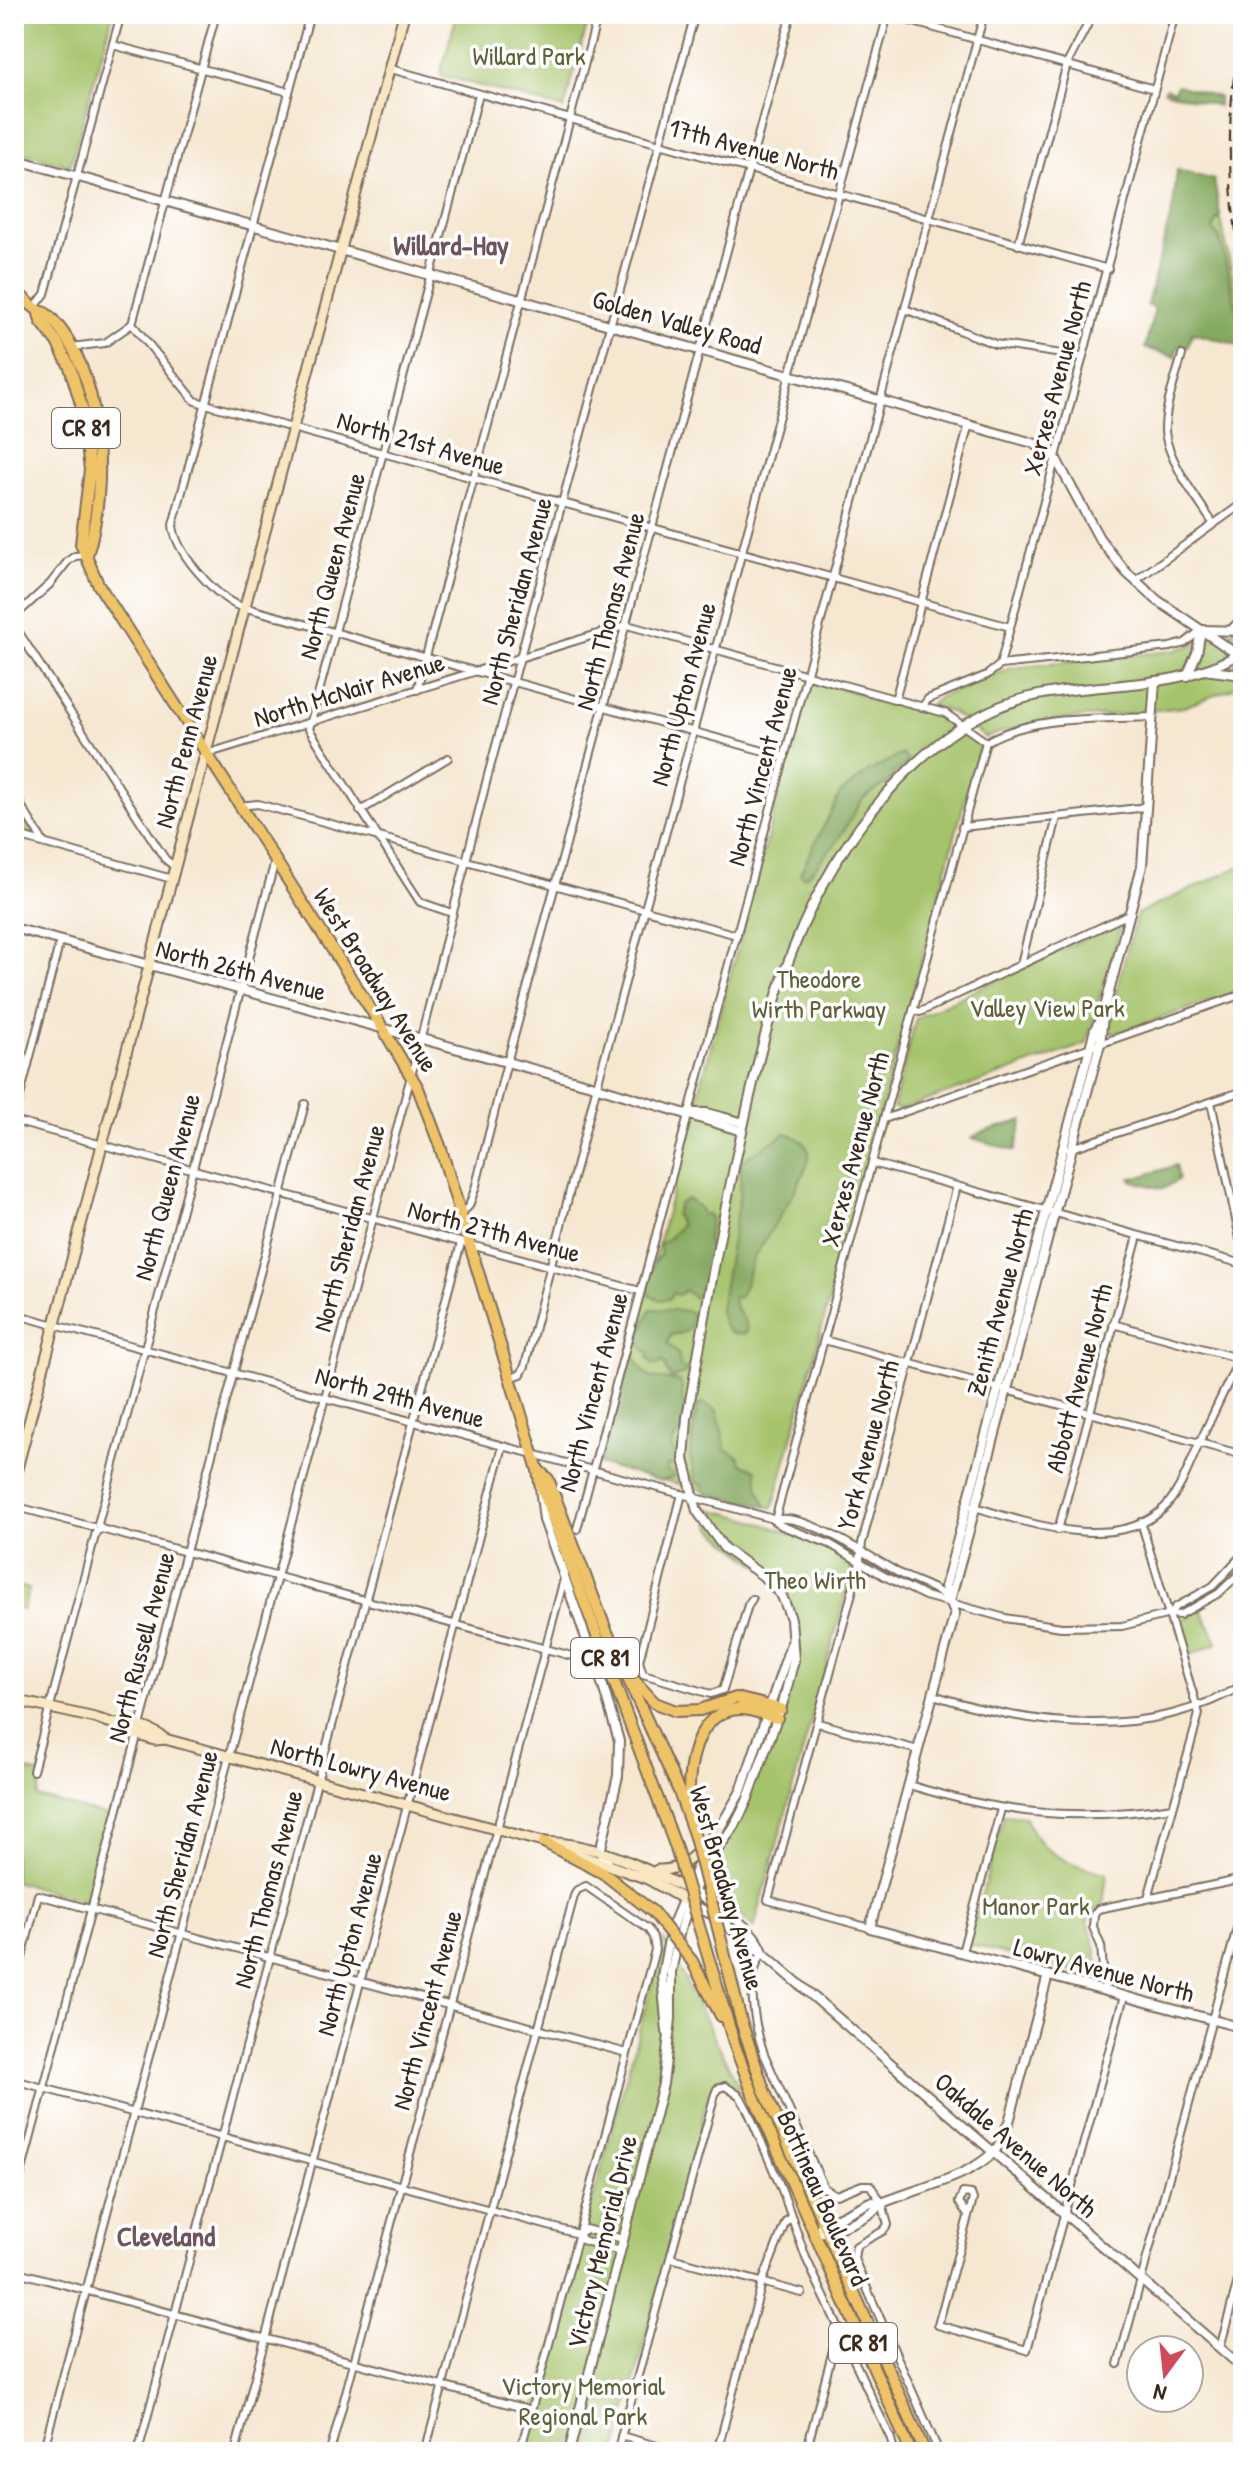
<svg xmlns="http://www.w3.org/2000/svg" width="1257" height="2466" font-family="'Patrick Hand',sans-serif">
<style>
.green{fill:#a5c36a;stroke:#707644;stroke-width:2}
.forest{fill:#84a95e;stroke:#606a3e;stroke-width:2}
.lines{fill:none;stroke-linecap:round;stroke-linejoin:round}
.minor-casing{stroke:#7c6c5d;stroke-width:10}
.tertiary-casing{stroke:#7c6c5d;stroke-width:12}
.secondary-casing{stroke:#7c6c5d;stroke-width:13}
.primary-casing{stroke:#7c6c5d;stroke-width:14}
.minor{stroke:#fff;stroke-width:6}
.tertiary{stroke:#fff;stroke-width:8}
.secondary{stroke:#f9e7c3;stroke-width:9}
.primary{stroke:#efc469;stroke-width:10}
.rail{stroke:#3b2a1e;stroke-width:2;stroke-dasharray:12 6;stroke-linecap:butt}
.primary-bridge-casing{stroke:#7c6c5d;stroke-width:14;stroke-linecap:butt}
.primary-bridge{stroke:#efc469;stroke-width:10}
.labels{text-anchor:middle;stroke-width:7;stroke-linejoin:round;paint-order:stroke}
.shield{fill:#fff;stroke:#766a62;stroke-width:2}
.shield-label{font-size:24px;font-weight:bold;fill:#3b2a1e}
.park-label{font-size:26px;fill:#606039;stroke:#fff}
.street-label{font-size:26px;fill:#3b2a1e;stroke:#fff}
.neighbourhood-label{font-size:28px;font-weight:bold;fill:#6f545b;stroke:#fff}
</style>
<rect width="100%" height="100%" fill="#fff"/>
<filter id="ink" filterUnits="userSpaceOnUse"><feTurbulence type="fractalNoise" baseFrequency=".0125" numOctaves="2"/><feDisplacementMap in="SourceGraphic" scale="16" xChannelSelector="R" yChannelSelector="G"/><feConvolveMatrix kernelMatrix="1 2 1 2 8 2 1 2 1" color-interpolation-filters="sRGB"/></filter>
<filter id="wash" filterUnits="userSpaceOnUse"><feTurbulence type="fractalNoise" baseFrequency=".006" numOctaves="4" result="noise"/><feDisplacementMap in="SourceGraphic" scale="32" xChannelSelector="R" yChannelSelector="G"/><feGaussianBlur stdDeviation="1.8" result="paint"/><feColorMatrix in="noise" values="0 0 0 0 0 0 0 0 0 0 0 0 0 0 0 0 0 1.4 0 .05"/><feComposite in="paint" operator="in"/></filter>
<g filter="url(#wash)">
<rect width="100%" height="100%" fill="#f6e7d1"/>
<g class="green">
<path d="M14,14H113L70,166L14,150Z"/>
<path d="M457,14H557L588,22L564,109L440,75Z"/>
<path d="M1217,219L1221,220L1243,327V346L1220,239L1213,230Z"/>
<path d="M1243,621V684L1184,707L1147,711L1142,714C1089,717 1035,717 986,738L953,713L930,705L939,697L1012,668L1172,651L1228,634Z"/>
<path d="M813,681L941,716L980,744L773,1508L599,1464L809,682Z"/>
<path d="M14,803L34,833L32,835L14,830Z"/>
<path d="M1243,865V990L1115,1034L1108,1032L1107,1024L1137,914Z"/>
<path d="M1114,925L1119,927V931L1086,1044L900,1110L893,1108L916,1018Z"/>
<path d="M705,1508C758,1519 807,1538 855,1562L754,1928L718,1892L714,1869L786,1705L799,1651L798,1623L789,1599L768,1572L725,1540L711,1527Z"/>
<path d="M14,1585L29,1589L23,1610L14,1607Z"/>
<path d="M1201,1609L1218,1643L1188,1656L1177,1622Z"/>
<path d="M14,1767L43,1775L37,1797L108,1816L85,1901L14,1881Z"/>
<path d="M1004,1815L1025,1817C1042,1858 1068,1862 1107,1874L1103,1904L1091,1912L1087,1922L1096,1950L1100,1979L968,1944Z"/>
<path d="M664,1939L741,2090C728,2081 717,2078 709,2093L616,2452H524Z"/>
</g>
<g class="forest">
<path d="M1243,70V219C1238,170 1236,119 1243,70Z"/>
<path d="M1177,85L1218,97V106L1164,91L1165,88L1174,91Z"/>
<path d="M1177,170L1214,180L1221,220L1217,219L1213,230L1220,239L1242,333V346L1192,333L1188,347L1181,345L1177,350L1176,357L1145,348L1155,308L1147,305L1173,207Z"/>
<path d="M902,754L908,760L904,768L894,772L889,781L863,799L834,846C822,855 818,869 804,877L800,873L840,794L869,771Z"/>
<path d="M1023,1120L1015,1151L972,1138L980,1133Z"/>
<path d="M786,1133C795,1136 807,1142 809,1153C812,1170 765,1239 754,1258C747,1270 747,1289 738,1298L733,1297C732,1313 750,1317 746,1333C728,1339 721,1323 720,1308L740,1193L741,1161Z"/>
<path d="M1176,1165L1179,1179L1163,1189L1132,1181L1130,1178L1140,1177Z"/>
<path d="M687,1199L699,1207L702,1215L708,1214L711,1220L707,1240L711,1251L707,1284L700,1287L702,1293L694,1298L685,1290L679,1295L673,1293L669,1299L661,1300L650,1296C644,1282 651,1264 661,1254L660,1244L669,1238L681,1225L675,1215L679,1204Z"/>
<path d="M651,1309L688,1311L692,1314C690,1334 690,1331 671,1335L667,1343L679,1355L680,1366L687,1370L684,1374L672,1378L666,1370L665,1364L662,1361L660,1364H653L648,1358L649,1352L643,1349L639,1338Z"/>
<path d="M629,1355L634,1356C650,1385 649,1376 679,1381L682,1387V1402L685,1404L682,1431L675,1438L671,1447L680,1460L677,1464L667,1466V1472L673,1473V1477L661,1481L599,1464Z"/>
<path d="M703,1403L717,1411L726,1449L739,1457L741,1463L756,1470L759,1490L767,1507L705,1493L704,1486L695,1482L690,1454L697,1407Z"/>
</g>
</g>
<g filter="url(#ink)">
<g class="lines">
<g class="minor-casing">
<g id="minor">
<path d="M310,14L173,525C175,552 213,593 236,605L785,757"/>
<path d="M885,14L1154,89"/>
<path d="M113,45L289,92"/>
<path d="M391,69L1108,269"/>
<path d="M1018,245L1067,64L1093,14"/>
<path d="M35,307L45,294L121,14"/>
<path d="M905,309L995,344L1082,357"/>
<path d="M132,324L195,401L1010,627"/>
<path d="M71,347L105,343L132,324L216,14"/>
<path d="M1182,355C1176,378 1165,405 1165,429C1165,456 1198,501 1213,523"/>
<path d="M1135,581L1243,503"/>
<path d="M14,617L50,584L68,561L75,556L87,555"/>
<path d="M14,625L165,859L175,867"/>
<path d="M1229,631L1243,617"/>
<path d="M1000,665L1170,647L1185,643L1201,630"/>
<path d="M417,690L598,14"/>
<path d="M895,700L969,424"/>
<path d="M922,707L928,699L987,675L1000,665L1175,14"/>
<path d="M986,742C1034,714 1100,720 1153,717"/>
<path d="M206,754L627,625L945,713L986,742"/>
<path d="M14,794L44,843"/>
<path d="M239,806L258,804L737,935"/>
<path d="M360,811L448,758"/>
<path d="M962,827L1139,808L1147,805"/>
<path d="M14,835L172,879"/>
<path d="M452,913L420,902L309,729L479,94"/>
<path d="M1021,964L1057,817"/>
<path d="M913,1010L920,1012L1131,913"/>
<path d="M1211,1102L1243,1253"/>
<path d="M14,1119L60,941"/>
<path d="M884,1119L1243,994"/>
<path d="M14,1121L640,1291"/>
<path d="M1069,1149L1243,1091"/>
<path d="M872,1163L1243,1264"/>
<path d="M461,1214L469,1206L475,1189L505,1070L791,14"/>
<path d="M14,1314L770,1518L782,1526L830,1544L884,1576L925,1596L1005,1618L1061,1627L1122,1626L1170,1614L1180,1615L1219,1593L1243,1570"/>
<path d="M1113,1324L1241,1359"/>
<path d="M824,1340L1243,1455"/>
<path d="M510,1378L521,1374L525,1366L595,1093L888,14"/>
<path d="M682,1494L639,1661L643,1674L711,1694L723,1690L748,1605L752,1599"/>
<path d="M14,1506L93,1527"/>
<path d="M972,1506C1026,1523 1120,1555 1166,1506C1181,1489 1189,1466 1198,1446C1213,1414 1228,1383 1243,1351"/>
<path d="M775,1520L986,742"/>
<path d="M775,1520C803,1510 877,1562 904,1576C919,1583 935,1587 947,1598"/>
<path d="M1141,1522L1199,1714L1148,1898"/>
<path d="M101,1529L594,1662"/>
<path d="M577,1529L984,14"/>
<path d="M1058,1530L1138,1236"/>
<path d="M1170,1614L1176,1607L1213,1586L1243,1554"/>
<path d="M933,1695C1033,1727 1148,1741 1243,1685"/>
<path d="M818,1723L918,1750"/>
<path d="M33,1771L96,1532L101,1529L98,1524L275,861"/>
<path d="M909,1785C1004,1814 1075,1822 1173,1807"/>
<path d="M870,1928L768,1900L859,1567L862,1543L957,1186"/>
<path d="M962,1952L1001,1809"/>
<path d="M763,1953C744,1976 755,2028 764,2054L824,2188L836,2195L862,2185H870L882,2203L888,2225L883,2231L856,2246L854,2259L939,2452"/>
<path d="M14,1989L38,1895L627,2053"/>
<path d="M1105,1991L1101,1946L1093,1927L1094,1914L1098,1909L1243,1879"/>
<path d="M14,2080L578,2234L582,2240L620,2251"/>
<path d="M14,2200L305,1104"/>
<path d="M967,2214L959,2202L963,2193L971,2194L973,2199L938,2325L1027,2350L1124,1996"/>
<path d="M578,2234L585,2229L623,2239"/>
<path d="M671,2258L802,2293"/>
<path d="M14,2271L531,2410"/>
<path d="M1220,2348L1243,2262"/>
<path d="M1118,2364L1243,1906"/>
<path d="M621,2436L679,2452"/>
<path d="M1175,2451L1179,2452"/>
<path d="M43,2452L415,1061L488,775L695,14"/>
<path d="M138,2452L461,1243"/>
<path d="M235,2452L503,1446"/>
<path d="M330,2452L564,1579"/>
<path d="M425,2452L574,1896L577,1890L586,1886L648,1929L653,1937L655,1950L520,2452"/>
<path d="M617,2452L715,2094L717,2089L725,2086L740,2096L749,2113L782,2190L806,2258L891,2439L894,2452"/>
<path d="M717,2452L762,2283L786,2221L792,2218"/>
<path d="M806,2452L839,2327"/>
</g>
</g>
<g class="tertiary-casing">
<g id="tertiary">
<path d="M14,159L1033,443L1055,457L1099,538L1126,572L1157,600L1241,657"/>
<path d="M1202,630L1243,631"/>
<path d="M1204,670L1243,675"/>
<path d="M1187,676L1197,653L1201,630"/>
<path d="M1155,681L1142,866L1103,1015L1095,1029L945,1587L955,1613L870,1928L1243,2028"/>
<path d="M14,928L591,1085L742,1131"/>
<path d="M690,1113H707L744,1123"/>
<path d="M540,1487L544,1520L603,1686L619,1741L618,1776L600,1852L609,1864"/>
<path d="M950,1601L1100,1044L1103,1016"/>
<path d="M689,1890C713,1904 753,1924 763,1952"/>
<path d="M690,1903L718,1918L753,1947L763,1953L1243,2368"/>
<path d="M667,2032L662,1976L671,1929L696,1869L741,1791L791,1644"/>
<path d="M821,2226L870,2202L882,2203"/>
<path d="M814,2233C836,2231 868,2219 882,2203C917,2188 978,2176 999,2145C1003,2138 1005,2129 1009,2122L1048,1975"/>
<path d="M569,2452L663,2084L671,2019V1972L680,1930L701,1872L734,1827L747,1801L784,1699L794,1660L791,1619L782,1596L763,1576L724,1548L697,1511L684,1459L687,1418C704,1321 721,1223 743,1127C771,1001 800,891 888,792C917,759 951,729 992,710C1071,673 1168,701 1243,651"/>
</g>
</g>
<g class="secondary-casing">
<g id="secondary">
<path d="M14,1480L175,867L404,14"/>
<path d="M14,1700L95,1718L115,1724L121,1730L155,1740L165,1739L550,1844"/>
<path d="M115,1724C131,1721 153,1729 165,1739"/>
<path d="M544,1842C596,1843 642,1867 687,1889"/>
<path d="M571,1852L648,1879L690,1903"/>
<path d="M657,1870C686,1872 700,1848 719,1830"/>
</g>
</g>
<g class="primary-casing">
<g id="primary">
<path d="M14,290C22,296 30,305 38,310C41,312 45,312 48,315C104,369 109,485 87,555"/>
<path d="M38,310L41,321L57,342L70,367L83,411L90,470L81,544L98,584L379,1022L418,1088L440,1146L538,1470L540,1483L675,1845"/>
<path d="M538,1470L548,1479L606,1630L678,1789L695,1837"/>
<path d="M631,1677L655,1703L676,1711L700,1710L736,1698L781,1709"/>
<path d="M690,1810C686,1774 693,1710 740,1709C753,1709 765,1715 777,1718"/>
<path d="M544,1842L603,1873L653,1912"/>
<path d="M698,1923L735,2046L753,2094L911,2452"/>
<path d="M722,1944L741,2021L764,2090L925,2452"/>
<path d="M692,1961L721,2016"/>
</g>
</g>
<use href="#minor" class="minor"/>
<use href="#tertiary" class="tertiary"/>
<use href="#secondary" class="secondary"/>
<use href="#primary" class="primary"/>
<path class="rail" d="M1243,23C1226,101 1225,190 1243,268"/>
<g class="primary-bridge-casing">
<g id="primary-bridge">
<path d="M695,1837L722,1944"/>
<path d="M675,1845L698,1923"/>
<path d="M653,1912L692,1961"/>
</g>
</g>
<use href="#primary-bridge" class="primary-bridge"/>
</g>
</g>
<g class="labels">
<g class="shield">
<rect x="52" y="408" width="68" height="40" rx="6"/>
<rect x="571" y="1638" width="68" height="40" rx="6"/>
<rect x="829" y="2323" width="68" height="40" rx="6"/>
</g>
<g class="shield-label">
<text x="86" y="436">CR 81</text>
<text x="605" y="1666">CR 81</text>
<text x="863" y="2351">CR 81</text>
</g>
<g class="park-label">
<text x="529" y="65">Willard Park</text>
<text x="819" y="988">Theodore<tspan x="819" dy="30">Wirth Parkway</tspan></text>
<text x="1047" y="1017">Valley View Park</text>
<text x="815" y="1589">Theo Wirth</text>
<text x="1036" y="1915">Manor Park</text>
<text x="583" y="2395">Victory Memorial<tspan x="583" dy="30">Regional Park</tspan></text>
</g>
<g class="street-label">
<text transform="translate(754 149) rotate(15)" y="9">17th Avenue North</text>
<text transform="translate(677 322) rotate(16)" y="9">Golden Valley Road</text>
<text transform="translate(1057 378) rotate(-75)" y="9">Xerxes Avenue North</text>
<text transform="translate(421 443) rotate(16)" y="9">North 21st Avenue</text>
<text transform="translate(332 566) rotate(-75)" y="9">North Queen Avenue</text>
<text transform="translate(516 601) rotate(-75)" y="9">North Sheridan Avenue</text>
<text transform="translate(610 611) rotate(-75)" y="9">North Thomas Avenue</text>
<text transform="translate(349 690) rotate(-17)" y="9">North McNair Avenue</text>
<text transform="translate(683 694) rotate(-75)" y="9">North Upton Avenue</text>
<text transform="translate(186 741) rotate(-75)" y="9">North Penn Avenue</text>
<text transform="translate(762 766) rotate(-75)" y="9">North Vincent Avenue</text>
<text transform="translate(241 970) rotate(15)" y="9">North 26th Avenue</text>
<text transform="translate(376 980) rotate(58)" y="9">West Broadway Avenue</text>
<text transform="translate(855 1149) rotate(-75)" y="9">Xerxes Avenue North</text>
<text transform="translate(167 1187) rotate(-75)" y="9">North Queen Avenue</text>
<text transform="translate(349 1228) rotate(-75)" y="9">North Sheridan Avenue</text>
<text transform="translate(494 1231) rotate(15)" y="9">North 27th Avenue</text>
<text transform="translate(1000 1302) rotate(-75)" y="9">Zenith Avenue North</text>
<text transform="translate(1079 1378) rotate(-75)" y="9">Abbott Avenue North</text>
<text transform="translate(593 1392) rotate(-75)" y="9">North Vincent Avenue</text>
<text transform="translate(400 1397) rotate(15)" y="9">North 29th Avenue</text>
<text transform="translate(868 1445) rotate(-75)" y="9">York Avenue North</text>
<text transform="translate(141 1647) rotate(-75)" y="9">North Russell Avenue</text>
<text transform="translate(361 1769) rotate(15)" y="9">North Lowry Avenue</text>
<text transform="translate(182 1854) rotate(-75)" y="9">North Sheridan Avenue</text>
<text transform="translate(727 1888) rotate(74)" y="9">West Broadway Avenue</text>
<text transform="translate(268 1889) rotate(-75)" y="9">North Thomas Avenue</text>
<text transform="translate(349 1944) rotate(-75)" y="9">North Upton Avenue</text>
<text transform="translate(1104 1970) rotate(15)" y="9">Lowry Avenue North</text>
<text transform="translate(427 2010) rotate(-75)" y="9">North Vincent Avenue</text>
<text transform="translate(1016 2145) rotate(41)" y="9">Oakdale Avenue North</text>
<text transform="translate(823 2198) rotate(66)" y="9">Bottineau Boulevard</text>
<text transform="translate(602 2242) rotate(-76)" y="9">Victory Memorial Drive</text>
</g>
<g class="neighbourhood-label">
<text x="451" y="255">Willard-Hay</text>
<text x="166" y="2246">Cleveland</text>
</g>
</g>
<rect width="1257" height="2466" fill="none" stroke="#fff" stroke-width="48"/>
<g transform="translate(1165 2374) rotate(195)"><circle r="38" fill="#ffffff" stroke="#b1aaa5" stroke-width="2"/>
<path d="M0-6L14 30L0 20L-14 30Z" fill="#d1495b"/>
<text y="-12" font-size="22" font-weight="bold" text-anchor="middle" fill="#3b2a1e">N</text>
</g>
</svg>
